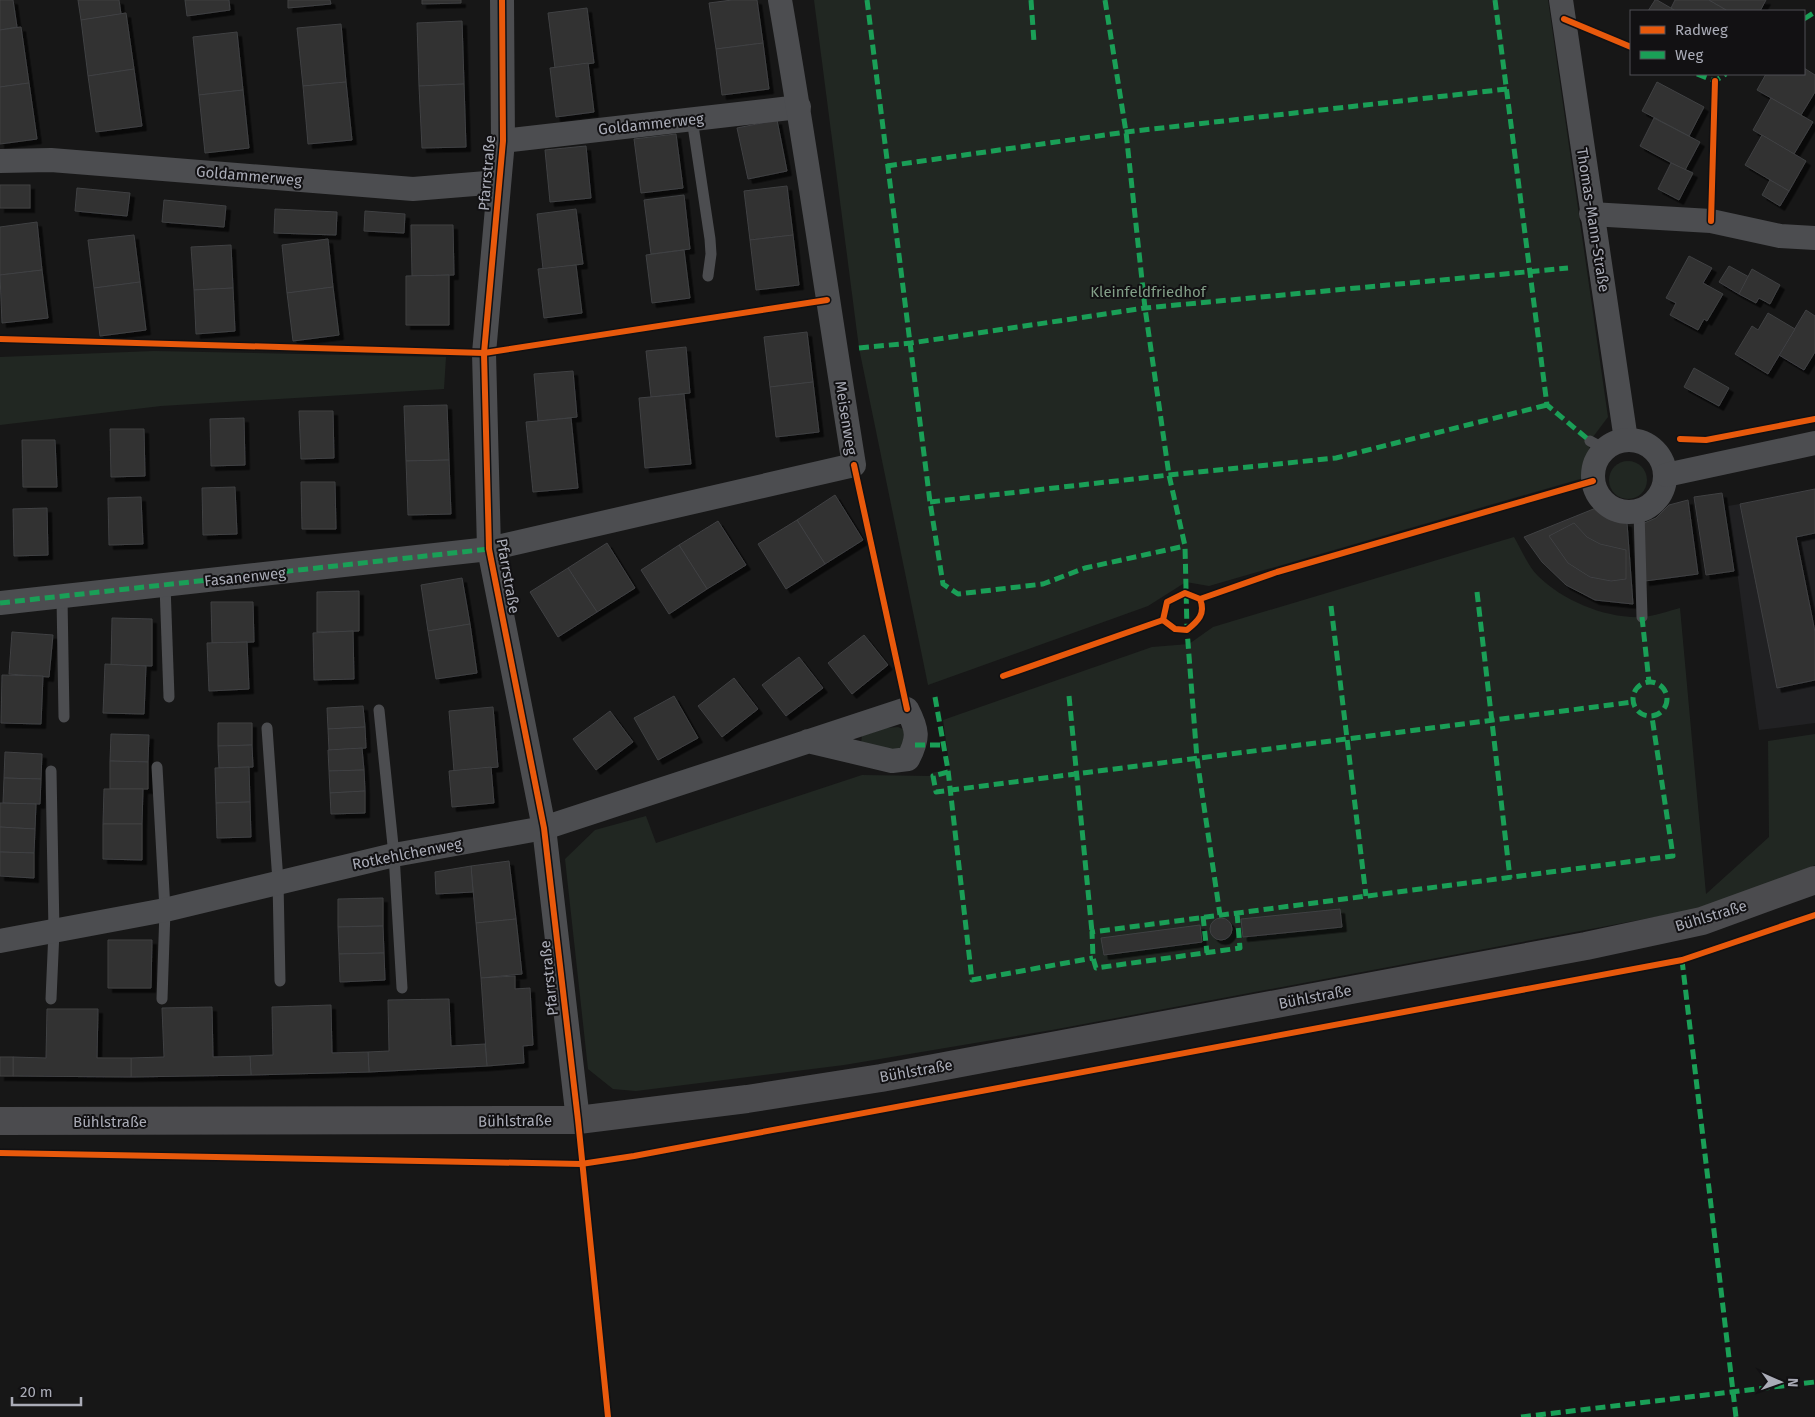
<svg xmlns="http://www.w3.org/2000/svg" width="1815" height="1417" font-family="'Fira Sans',sans-serif">
<style>
.built{fill:#212123}
.green{fill:#212722}
.building{fill:#303031;stroke:#404143;filter:url(#shadow)}
.lines{fill:none;stroke-linecap:round;stroke-linejoin:round}
.service{stroke:#4c4d50;stroke-width:11}
.minor{stroke:#4c4d50;stroke-width:24}
.secondary{stroke:#4b4b4e;stroke-width:28}
.quiet{stroke:#1a9f57;stroke-width:5;stroke-dasharray:10 5;stroke-linecap:butt}
.cycleway-casing{stroke:#121113;stroke-width:9}
.cycleway{stroke:#e8590c;stroke-width:6}
.labels{text-anchor:middle;stroke-width:4;stroke-linejoin:round;paint-order:stroke}
.street-label{font-size:15px;fill:#aaacb7;stroke:#121113}
.park-label{font-size:15px;fill:#839f88;stroke:#121113}
</style>
<defs>
<filter id="shadow"><feDropShadow dx="4.5" dy="4.5" stdDeviation="0" flood-color="#0009"/></filter>
</defs>
<rect width="100%" height="100%" fill="#171717"/>
<path class="built" d="M1815,491V723L1759,730L1728,506Z"/>
<g class="green">
<path d="M814,0H1548L1608,417L1590,441L1587,477L1209,586L1186,582L1148,606L928,685L859,348Z"/>
<path d="M154,351L446,357L444,389L161,406L0,425V357Z"/>
<circle cx="1628" cy="480" r="19"/>
<path d="M1514,537C1521,549 1528,566 1538,576C1563,601 1607,619 1643,617C1655,616 1668,611 1680,608L1706,894L1769,837L1768,741L1815,734V865L1797,874L1714,906L1052,1030L844,1065L636,1091L613,1089L588,1069L565,859L595,830L646,816L656,843L862,775L930,776L931,773L950,769L943,720L1152,647L1189,644L1213,627Z"/>
<path d="M898,727L905,730L904,746L894,751L861,743L862,736L886,728Z"/>
</g>
<g class="building">
<path d="M0,0H13L17,27L0,30Z"/>
<path d="M78,0H119L121,14L81,20Z"/>
<path d="M185,0H229L230,10L187,16Z"/>
<path d="M288,0H330L331,4L288,8Z"/>
<path d="M422,0H461V3L422,4Z"/>
<path d="M732,0H757L763,43L716,49L709,3Z"/>
<path d="M1655,0H1657L1676,11H1648Z"/>
<path d="M1675,0H1709L1728,11H1676L1671,8Z"/>
<path d="M1709,0H1766L1760,11H1728Z"/>
<path d="M587,8L594,63L555,68L548,13Z"/>
<path d="M126,13L134,69L88,76L81,20Z"/>
<path d="M462,21L464,84L419,86L417,23Z"/>
<path d="M341,24L346,82L303,86L297,28Z"/>
<path d="M21,27L29,83L0,87V30Z"/>
<path d="M237,32L243,90L199,95L193,37Z"/>
<path d="M763,43L769,89L722,95L716,49Z"/>
<path d="M588,63L594,112L556,117L550,68Z"/>
<path d="M1804,68L1815,75V92L1801,115L1757,90L1766,74H1804Z"/>
<path d="M134,69L142,126L96,132L88,76Z"/>
<path d="M346,82L352,140L308,144L303,86Z"/>
<path d="M1657,82L1704,107L1689,136L1642,111Z"/>
<path d="M29,83L37,139L0,144V87Z"/>
<path d="M464,84L466,147L422,148L419,86Z"/>
<path d="M243,90L249,148L205,153L199,95Z"/>
<path d="M1771,98L1813,122L1794,154L1753,130Z"/>
<path d="M1654,118L1700,142L1685,170L1640,146Z"/>
<path d="M777,120L787,171L748,179L737,128Z"/>
<path d="M676,134L683,188L641,193L634,139Z"/>
<path d="M1762,135L1806,161L1789,191L1745,165Z"/>
<path d="M586,146L591,198L550,202L545,150Z"/>
<path d="M1671,163L1693,173L1679,200L1658,189Z"/>
<path d="M1770,180L1789,191L1780,206L1762,195Z"/>
<rect x="0" y="185" width="30" height="23"/>
<path d="M787,186L793,235L750,240L744,191Z"/>
<path d="M77,188L130,193L127,216L75,211Z"/>
<path d="M684,195L690,249L651,254L644,200Z"/>
<path d="M164,200L226,206L224,227L162,222Z"/>
<path d="M275,209L337,212L336,235L274,233Z"/>
<path d="M576,209L583,264L543,269L537,214Z"/>
<path d="M365,211L405,214L404,233L364,231Z"/>
<path d="M37,222L42,270L0,275V227Z"/>
<path d="M411,225H453L454,275L412,276Z"/>
<path d="M134,235L140,282L94,288L88,240Z"/>
<path d="M793,235L799,285L756,290L750,240Z"/>
<path d="M328,239L333,287L287,293L282,245Z"/>
<path d="M231,245L233,288L194,290L191,247Z"/>
<path d="M684,250L690,298L652,303L646,255Z"/>
<path d="M1689,256L1712,268L1703,283L1723,294L1707,321L1704,319L1698,330L1670,315L1676,303L1666,298Z"/>
<path d="M576,265L582,313L544,318L538,269Z"/>
<path d="M1729,266L1749,277L1739,294L1719,282Z"/>
<path d="M1752,269L1780,285L1770,304L1759,298L1756,303L1739,294Z"/>
<path d="M42,270L48,318L2,323L0,275Z"/>
<path d="M449,275V325H406V276Z"/>
<path d="M140,282L146,330L100,336L94,288Z"/>
<path d="M333,287L339,335L293,341L287,293Z"/>
<path d="M233,288L235,331L196,334L194,290Z"/>
<path d="M1806,310L1815,316V352L1804,370L1779,355Z"/>
<path d="M1768,313L1795,329L1768,374L1735,354L1752,326L1758,330Z"/>
<path d="M807,332L813,382L770,387L764,337Z"/>
<path d="M686,347L690,393L651,397L646,351Z"/>
<path d="M1694,368L1729,388L1719,406L1684,387Z"/>
<path d="M573,371L577,417L538,421L534,374Z"/>
<path d="M813,382L819,432L776,437L770,387Z"/>
<path d="M684,394L691,464L645,468L639,398Z"/>
<path d="M447,405L449,460L406,461L404,406Z"/>
<path d="M299,411H333L334,458L301,459Z"/>
<path d="M244,418L245,465L211,466L210,419Z"/>
<path d="M571,418L578,488L533,492L526,422Z"/>
<path d="M110,429H144L145,476L111,477Z"/>
<path d="M22,440H55L57,487H23Z"/>
<path d="M449,460L451,514L408,515L406,461Z"/>
<path d="M301,482H335L336,529H302Z"/>
<path d="M235,487L237,534L203,535L202,488Z"/>
<path d="M1815,489V533L1796,537L1815,632V680L1777,688L1740,504Z"/>
<path d="M1722,493L1734,571L1706,575L1694,497Z"/>
<path d="M835,495L863,540L825,564L797,520Z"/>
<path d="M141,497L143,544L109,545L108,498Z"/>
<path d="M1688,500L1698,574L1645,581L1642,524L1656,518L1669,505Z"/>
<path d="M47,508L48,555L14,556L13,509Z"/>
<path d="M1596,508L1605,515L1627,523L1633,604L1595,600L1566,585L1542,562L1524,537Z"/>
<path d="M797,520L825,564L786,589L758,544Z"/>
<path d="M718,521L746,565L707,589L679,545Z"/>
<path d="M1574,523L1587,537L1600,544L1626,550V579L1611,581L1590,577L1568,563L1549,536Z"/>
<path d="M607,543L635,588L597,612L568,568Z"/>
<path d="M679,545L707,589L669,614L641,570Z"/>
<path d="M568,568L597,612L558,637L530,592Z"/>
<path d="M462,578L470,624L428,631L421,585Z"/>
<path d="M359,591V631L317,632V592Z"/>
<path d="M211,602H253L254,642L212,643Z"/>
<path d="M112,618L152,619V666L111,665Z"/>
<path d="M470,624L477,673L436,679L428,631Z"/>
<path d="M353,631L354,679L314,680L313,633Z"/>
<path d="M12,632L53,635L49,677L9,674Z"/>
<path d="M864,635L888,665L852,694L828,663Z"/>
<path d="M247,642L249,689L209,691L207,643Z"/>
<path d="M799,657L823,688L786,716L762,685Z"/>
<path d="M105,664L146,666L144,714L103,713Z"/>
<path d="M2,675L43,676L41,724L1,723Z"/>
<path d="M734,678L758,709L722,737L698,706Z"/>
<path d="M674,696L698,738L658,760L634,718Z"/>
<path d="M363,706L365,727L328,729L327,708Z"/>
<path d="M493,707L498,767L454,771L449,711Z"/>
<path d="M610,711L633,742L596,770L573,739Z"/>
<path d="M218,723H252V745L218,746Z"/>
<path d="M365,727L366,748L329,750L328,729Z"/>
<path d="M111,734L149,735L148,762L110,761Z"/>
<path d="M252,745L253,767L219,768L218,746Z"/>
<path d="M362,748L364,770L329,771L328,750Z"/>
<path d="M5,752L42,754L41,779L4,778Z"/>
<path d="M110,761L148,762V789H110Z"/>
<path d="M249,767L250,802L216,803L215,768Z"/>
<path d="M491,767L494,803L452,807L449,771Z"/>
<path d="M364,770L365,791L330,793L329,771Z"/>
<path d="M4,778L41,779L40,804L3,803Z"/>
<path d="M104,789H143L142,824H103Z"/>
<path d="M365,791V813L331,814L330,793Z"/>
<path d="M250,802L251,837L217,838L216,803Z"/>
<path d="M0,803L36,804L35,829L0,827Z"/>
<path d="M103,824H142V860L103,859Z"/>
<path d="M0,827L35,829L34,853L0,852Z"/>
<path d="M0,852L34,853V878L0,876Z"/>
<path d="M509,861L516,919L476,923L471,866Z"/>
<path d="M471,866L473,892L436,894L435,872Z"/>
<path d="M383,898V926L338,927V899Z"/>
<path d="M1340,909L1342,927L1243,937L1241,919Z"/>
<circle cx="1221" cy="929" r="11"/>
<path d="M516,919L522,974L481,978L476,923Z"/>
<path d="M1200,925L1202,942L1104,955L1101,938Z"/>
<path d="M383,926L384,953L339,954L338,927Z"/>
<path d="M108,940H152L151,988H108Z"/>
<path d="M384,953L385,980L340,982L339,954Z"/>
<path d="M515,976V989L530,988L533,1045L523,1046L524,1063L487,1066L481,978Z"/>
<path d="M449,999L451,1046L485,1044L487,1066L369,1072L368,1052L389,1051L388,1000Z"/>
<path d="M331,1005L332,1053L368,1052L369,1072L251,1075L250,1056L273,1055L272,1007Z"/>
<path d="M212,1007L213,1057L250,1056L251,1075L131,1077V1058L164,1057L162,1008Z"/>
<path d="M47,1009H98L97,1058H131V1077L13,1076V1057L46,1058Z"/>
<rect x="0" y="1057" width="13" height="19"/>
</g>
<g class="lines">
<g class="service">
<path d="M692,119L710,239L711,254L708,276"/>
<path d="M1590,441L1605,449"/>
<path d="M1639,512L1642,617"/>
<path d="M165,585L169,697"/>
<path d="M62,597L64,717"/>
<path d="M379,710L394,855L402,988"/>
<path d="M267,728L278,881L280,981"/>
<path d="M157,767L165,910L162,999"/>
<path d="M51,999L54,931L51,771"/>
</g>
<g class="minor">
<path d="M502,0L503,141L484,353L489,549L544,828L578,1120"/>
<path d="M1561,0L1626,440"/>
<path d="M503,141L799,107"/>
<path d="M0,161L51,160L413,189L499,182"/>
<path d="M1591,214L1711,221L1780,236L1815,238"/>
<circle cx="1629" cy="476" r="36"/>
<path d="M1666,475L1815,443"/>
<path d="M0,603L489,549L854,465C829,310 807,155 780,0"/>
<path d="M0,941L165,910L394,855L544,828L907,709C918,730 919,738 908,759L892,761L808,741"/>
</g>
<path class="secondary" d="M0,1121L578,1120L747,1099L881,1078L1586,946L1702,921L1815,880"/>
<g class="quiet">
<path d="M867,0L930,502L943,584L958,594L1043,584L1085,568L1185,546"/>
<path d="M1031,0L1034,42"/>
<path d="M1105,0L1126,132L1145,308L1169,475L1185,546L1187,630L1197,759L1220,915"/>
<path d="M1495,0L1547,405L1590,441"/>
<path d="M1804,19L1815,12"/>
<path d="M1697,74L1715,81L1726,74"/>
<path d="M887,166L1126,132L1507,89"/>
<path d="M859,348L911,343L1145,308L1568,268"/>
<path d="M930,502L1169,475L1336,458L1547,405"/>
<path d="M1477,592L1510,878"/>
<path d="M0,603L489,549"/>
<path d="M1331,606L1366,896"/>
<path d="M1642,617L1649,682"/>
<circle cx="1650" cy="699" r="17"/>
<path d="M1069,696L1092,932"/>
<path d="M935,697L948,770L972,980L1093,958"/>
<path d="M915,745H943"/>
<path d="M948,772L933,776L936,792L1633,702"/>
<path d="M1237,913L1240,948L1096,968L1093,958L1092,932L1673,856L1652,717"/>
<path d="M1203,916L1207,953"/>
<path d="M1682,960L1736,1417"/>
<path d="M1521,1417L1815,1382"/>
</g>
<g class="cycleway-casing">
<g id="cycleway">
<path d="M502,0L503,141L484,353L489,549L544,828L578,1120L608,1417"/>
<path d="M1564,19L1631,47"/>
<path d="M1711,221L1715,81"/>
<path d="M0,339L484,353L827,300"/>
<path d="M1680,439L1706,440L1815,419"/>
<path d="M854,465L907,709"/>
<path d="M1185,593L1200,599C1206,614 1198,621 1187,630L1175,629L1163,620L1167,602Z"/>
<path d="M1200,599L1277,572L1593,481"/>
<path d="M1003,676L1163,620"/>
<path d="M0,1153L581,1164L634,1156L1682,960L1815,915"/>
</g>
</g>
<use href="#cycleway" class="cycleway"/>
</g>
<g class="labels">
<g class="street-label">
<text transform="translate(651 124) rotate(-6)" y="5">Goldammerweg</text>
<text transform="translate(487 173) rotate(-85)" y="5">Pfarrstraße</text>
<text transform="translate(249 176) rotate(5)" y="5">Goldammerweg</text>
<text transform="translate(1593 220) rotate(81)" y="5">Thomas-Mann-Straße</text>
<text transform="translate(846 418) rotate(81)" y="5">Meisenweg</text>
<text transform="translate(508 576) rotate(80)" y="5">Pfarrstraße</text>
<text transform="translate(245 577) rotate(-6)" y="5">Fasanenweg</text>
<text transform="translate(407 854) rotate(-11)" y="5">Rotkehlchenweg</text>
<text transform="translate(1711 916) rotate(-17)" y="5">Bühlstraße</text>
<text transform="translate(549 978) rotate(-96)" y="5">Pfarrstraße</text>
<text transform="translate(1315 997) rotate(-11)" y="5">Bühlstraße</text>
<text transform="translate(916 1071) rotate(-10)" y="5">Bühlstraße</text>
<text transform="translate(515 1121) rotate(-1)" y="5">Bühlstraße</text>
<text x="110" y="1127">Bühlstraße</text>
</g>
<g class="park-label">
<text x="1148" y="297">Kleinfeldfriedhof</text>
</g>
</g>
<rect x="1630" y="10" width="175" height="65" fill="#121113" stroke="#4f4f55"/>
<rect x="1640" y="26" width="25" height="8" fill="#e8590c" stroke="#4f4f55"/>
<text x="1675" y="35" font-size="15" fill="#aaacb7">Radweg</text>
<rect x="1640" y="51" width="25" height="8" fill="#1a9f57" stroke="#4f4f55"/>
<text x="1675" y="60" font-size="15" fill="#aaacb7">Weg</text>
<g transform="translate(1780 1382) rotate(92)" stroke="#121113" stroke-width="4" paint-order="stroke">
<path d="M0-4L9 19L0 12L-9 19Z" fill="#aaacb7"/>
<text y="-8" font-size="14" font-weight="bold" text-anchor="middle" fill="#aaacb7">N</text>
</g>
<path d="M12 1397v8h69v-8" fill="none" stroke="#aaacb7" stroke-width="2.5"/>
<text x="20" y="1397" font-size="15" fill="#aaacb7" stroke="#121113" stroke-width="4" paint-order="stroke">20 m</text>
</svg>
